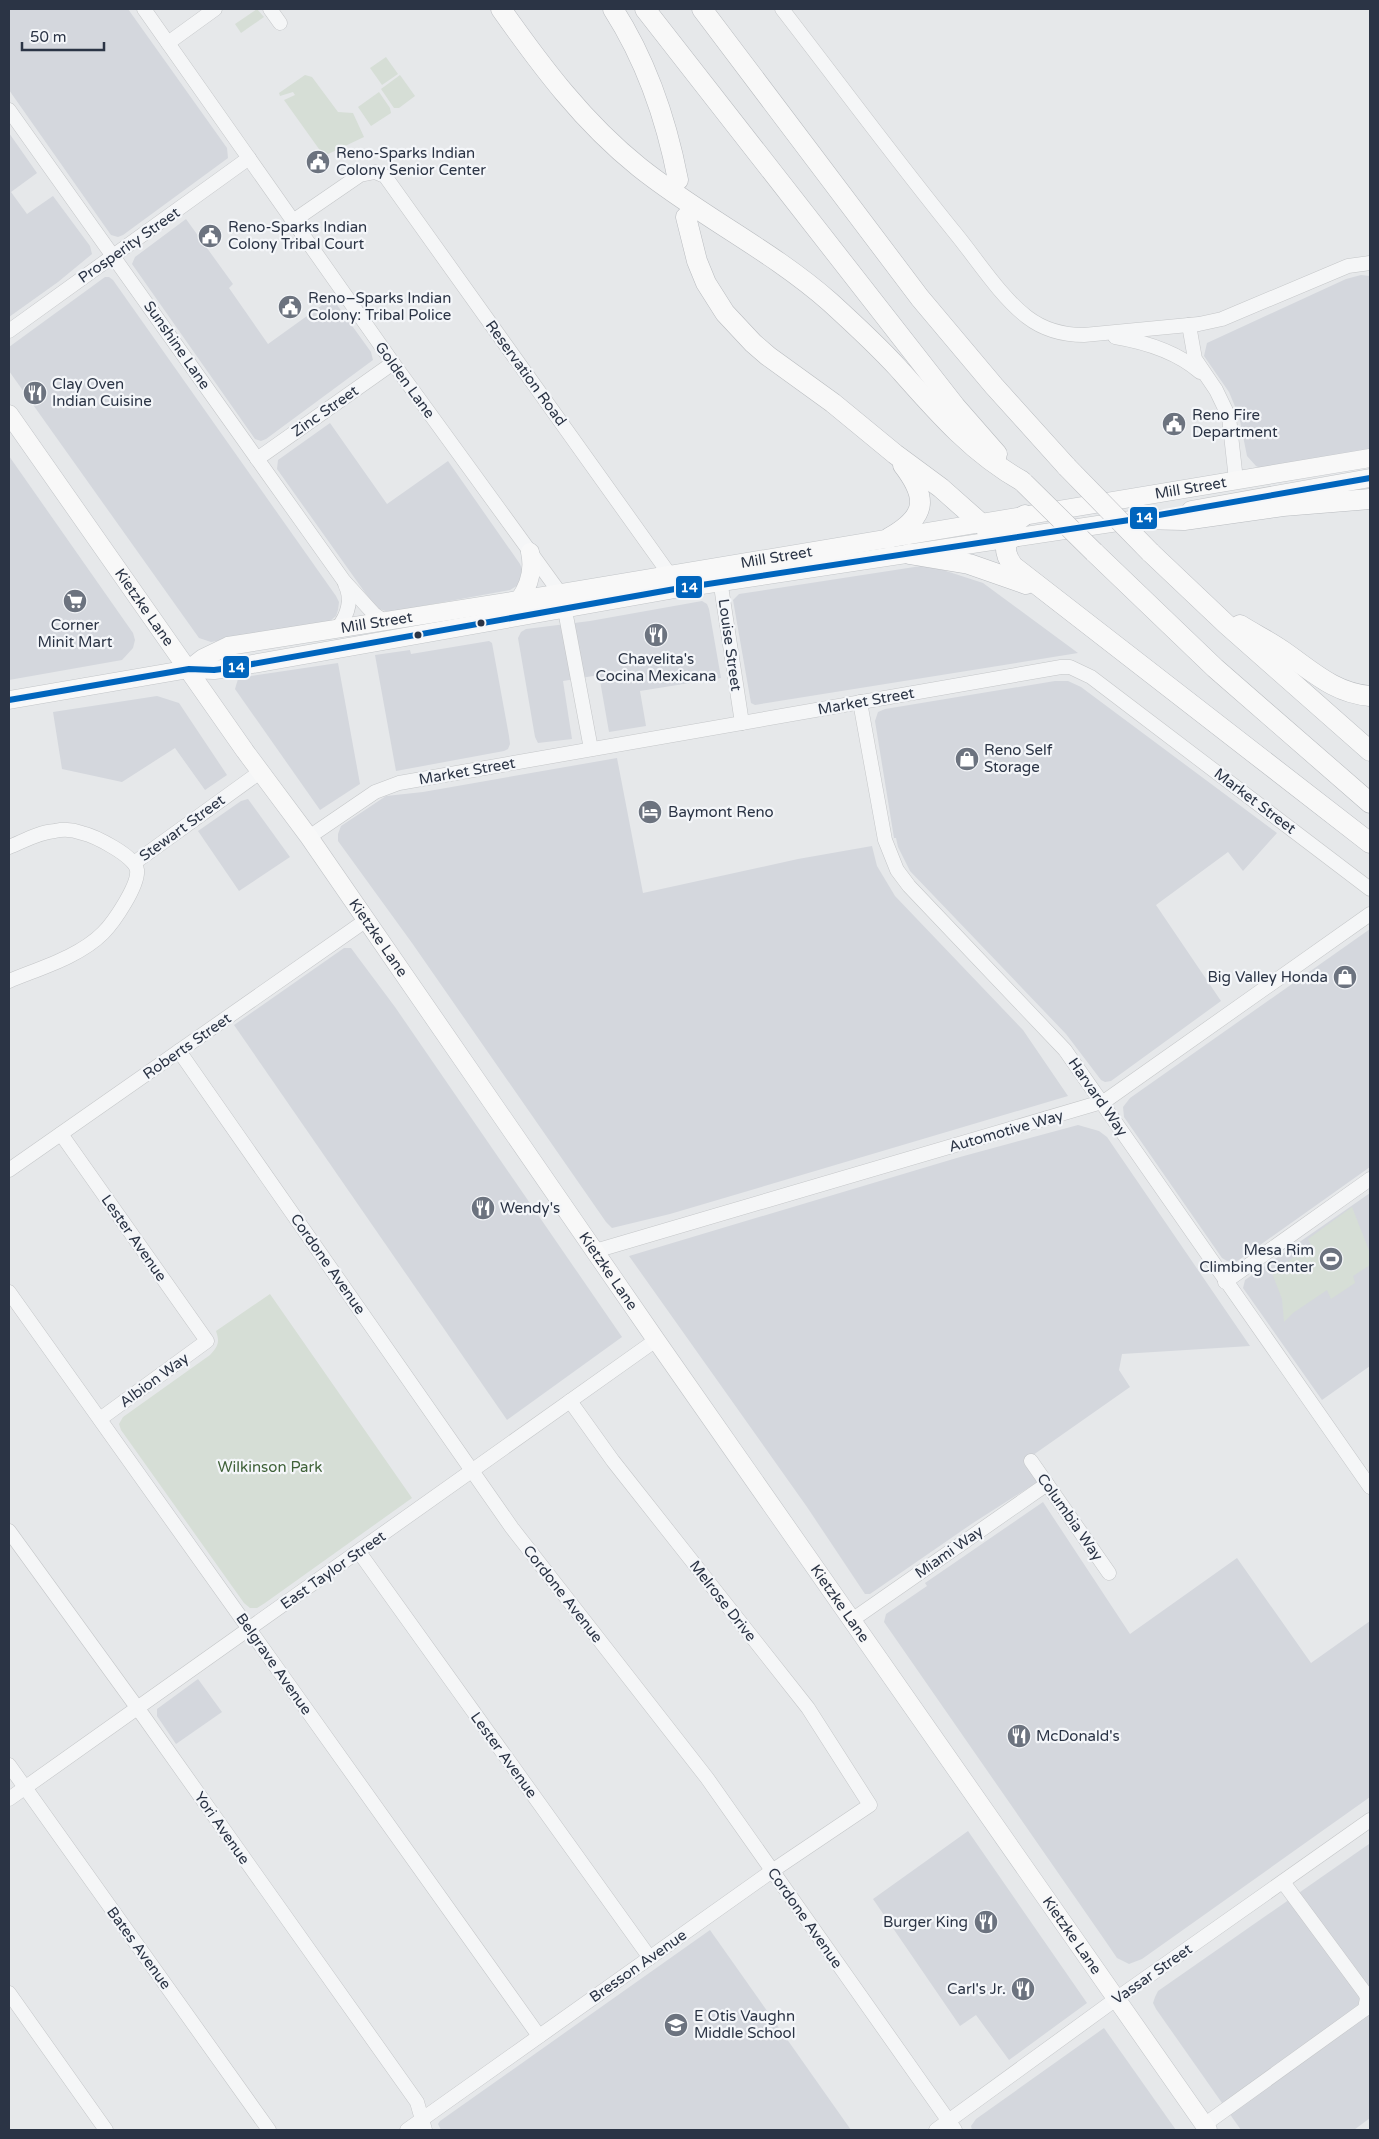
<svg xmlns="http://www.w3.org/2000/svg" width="1379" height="2139" font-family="'Varela Round',sans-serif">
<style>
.built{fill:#d4d7dd}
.green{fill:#d6ded6}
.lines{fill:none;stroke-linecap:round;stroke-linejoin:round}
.minor-casing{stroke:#c4c6c8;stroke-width:15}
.major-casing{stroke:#c2c5c8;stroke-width:19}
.highway-casing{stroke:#b8bbbf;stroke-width:21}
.minor{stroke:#f5f6f7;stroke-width:14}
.major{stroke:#f8f8f8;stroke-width:18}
.highway{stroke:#f8f8f8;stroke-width:20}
.highway-bridge-casing{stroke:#b8bbbf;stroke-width:21;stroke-linecap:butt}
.highway-bridge{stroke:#f8f8f8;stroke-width:20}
.bus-1-casing{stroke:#f4f6f9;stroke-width:10}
.bus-1{stroke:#0065bd;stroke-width:6}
.bus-dot{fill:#2b3445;stroke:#f4f6f9;stroke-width:2}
.labels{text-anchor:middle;stroke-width:4.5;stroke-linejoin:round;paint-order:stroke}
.poi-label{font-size:15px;fill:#2b3445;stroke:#f4f6f9;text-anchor:start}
.street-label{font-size:15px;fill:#2b3445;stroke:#f4f6f9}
.park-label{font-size:15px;fill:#3f6138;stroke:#f4f6f9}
.line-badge{stroke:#f4f6f9;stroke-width:2}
.badge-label{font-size:14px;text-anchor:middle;font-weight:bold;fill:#fff}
</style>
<rect width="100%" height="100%" fill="#e6e8ea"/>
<g class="built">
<path d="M9,9H128L227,148L228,158L123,235L118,237L111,235L9,90Z"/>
<path d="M9,133L37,173L11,192L27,214L53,196L90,246L92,254L58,282L9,317Z"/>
<path d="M186,219L233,284L229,288L268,344L332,298L371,352L373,360L266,439L261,441L255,439L132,264L135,257Z"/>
<path d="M1361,275L1370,276V449L1260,468L1256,466L1247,456L1239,416L1229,392L1204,356L1207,343L1346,279Z"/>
<path d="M105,277H109L113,280L336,596L339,602L338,610L336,616L330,621L211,642L199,638L9,371V347Z"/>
<path d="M330,423L387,504L448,461L520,564L523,572L520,584L510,590L389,612L376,608L277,469L278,460Z"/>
<path d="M9,456L133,633L135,640L133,648L122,660L9,680Z"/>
<path d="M921,566L943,570L983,583L1078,653L755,705L751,703L733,600L739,594Z"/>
<path d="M702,601L707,604L709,609L721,678L640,691L646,726L609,732L599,675L563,681L572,739L538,743L535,737L518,638L521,632L526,629L590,621Z"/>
<path d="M489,641L492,643L509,736L510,744L508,749L504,751L396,771L375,655L410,650L411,654Z"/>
<path d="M338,663L360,784L320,810L235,689L238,679L244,677Z"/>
<path d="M1055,681H1068L1081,687L1277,833L1243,871L1228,852L1156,905L1221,1001L1111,1081L1105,1082L1101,1080L1066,1034L910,871L898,847L896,838H894L875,721L878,712L885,709Z"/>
<path d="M157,696L179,703L227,775L205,790L175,748L122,782L62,769L53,712Z"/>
<path d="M617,758L643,893L798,859L872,846L877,866L895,896L1023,1030L1068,1096L670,1214L612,1228L606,1222L412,943L338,841V834L341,826L386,796L423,792Z"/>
<path d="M248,799L290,857L239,891L198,831L241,801Z"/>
<path d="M1370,929V1167L1236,1262L1227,1261L1222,1258L1124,1117L1123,1107L1130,1098Z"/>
<path d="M344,948H351L395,1007L622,1337L507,1420L234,1025Z"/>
<path d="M1078,1125L1099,1131L1107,1137L1250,1346L1122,1354L1119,1370L1130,1387L1026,1460L1039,1481L973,1523L870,1594H865L807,1507L629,1256L960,1157Z"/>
<path d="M1370,1193V1366L1322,1400L1243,1288L1245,1280Z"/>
<path d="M1043,1502L1130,1634L1237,1558L1311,1663L1370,1621V1797L1142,1959L1129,1964L1117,1958L1104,1939L884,1622L886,1614L927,1586L925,1583Z"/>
<path d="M198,1679L222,1712L176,1744L157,1716V1709Z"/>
<path d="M968,1831L1087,2003L1009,2060L976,2015L960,2026L873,1899Z"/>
<path d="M1369,1844L1370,2118L1354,2130H1241L1156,2009L1153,2003L1155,1997L1158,1991Z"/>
<path d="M710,1930L851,2130H441L438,2124L440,2121Z"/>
<path d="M1104,2028L1176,2130H972L971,2126L976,2119Z"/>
</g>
<g class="green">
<path d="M257,9L264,17L241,33L235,24Z"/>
<path d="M386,57L398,74L382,85L370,68Z"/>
<path d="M305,75L312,77L338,112L353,113L364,137L324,156L284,100L295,95L293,92L280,96L279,93Z"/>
<path d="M400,75L415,96L399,108H394L381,89Z"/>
<path d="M379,92L390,108L391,113L371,126L358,107Z"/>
<path d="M1352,1207L1370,1253V1265L1353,1276L1355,1283L1331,1299L1327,1290L1293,1313L1284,1322L1282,1299L1272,1273L1311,1245L1308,1239Z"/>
<path d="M270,1294L412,1498L265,1603L257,1608H250L244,1603L121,1430L119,1424L123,1417L210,1355C218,1347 220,1342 216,1331Z"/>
</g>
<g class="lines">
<g class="minor-casing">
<g id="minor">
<path d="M144,9L393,363L560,593L564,605L591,749"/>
<path d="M270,9L280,23"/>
<path d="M782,9C840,84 896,160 956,234C978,261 1000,296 1027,317C1044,330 1063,335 1084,335L1199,324L1222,319L1348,266L1370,263"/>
<path d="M168,43L215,9"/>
<path d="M9,110L344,581L374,614L384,621"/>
<path d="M293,221L360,175L375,172L385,176L670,575"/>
<path d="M1189,325L1195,359L1216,390L1229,417L1236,480"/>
<path d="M9,331L249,158"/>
<path d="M1115,337C1145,342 1176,351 1200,372"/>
<path d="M257,459L393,363"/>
<path d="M719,573L742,723"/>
<path d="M337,629C348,615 353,600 345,584"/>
<path d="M860,702L885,840L897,870L909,886L1065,1050L1370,1487"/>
<path d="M309,837L375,792L399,783L1061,667H1070L1091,677L1370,889"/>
<path d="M9,847C24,841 39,832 55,831C64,829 74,830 82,833C95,836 135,856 137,870C139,885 114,922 103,933C79,957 40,968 9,981"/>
<path d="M134,863L260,772"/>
<path d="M179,1051L512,1528L707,1778L955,2130"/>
<path d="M61,1134L207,1341L100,1419"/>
<path d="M9,1170L365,921"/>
<path d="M595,1251L1105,1101L1370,914"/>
<path d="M1225,1282L1370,1179"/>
<path d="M9,1292L539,2036"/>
<path d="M1031,1461L1109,1573"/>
<path d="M9,1531L144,1717L417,2102L425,2130"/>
<path d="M359,1552L650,1958"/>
<path d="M852,1620L1047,1484"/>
<path d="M9,1765L269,2130"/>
<path d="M9,1799L656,1340"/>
<path d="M9,1993L106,2130"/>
<path d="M1204,2125L1365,2009L1367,1998L1365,1993L1283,1882"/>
<path d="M407,2130L772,1871L870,1805L808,1708L613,1461L570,1401"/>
<path d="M936,2130L1116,1999L1370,1820"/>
</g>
</g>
<g class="major-casing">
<g id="major">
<path id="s1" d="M9,414L245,751L309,837L656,1340L1208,2130"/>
<path d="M1191,510L1370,478"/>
<path d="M519,600C530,585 534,570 530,552"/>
<path id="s2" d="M189,669L203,658L228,646L556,594L1370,458"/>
<path d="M9,700L189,669L214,670L230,668L675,589L1131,520"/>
</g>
</g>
<g class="highway-casing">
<g id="highway">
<path d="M501,9C542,67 583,122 639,167C700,216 771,250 830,302C853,323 877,345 898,368C936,411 972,453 1022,481"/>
<path d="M613,9C647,62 666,118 678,180"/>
<path d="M645,9L955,406L997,454"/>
<path d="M702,9L920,298L994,386L1067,467"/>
<path d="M686,217L697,261L706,283L725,313L753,343L768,356L833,403L895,454L941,488L985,527L999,534L1014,537"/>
<path d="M1025,515C1007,527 999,548 1013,566L1370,843"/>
<path d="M1136,519L1184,520L1283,506L1370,499"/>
<path d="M889,538C926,517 929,499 903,465"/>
<path d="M1094,552L1215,668L1370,803"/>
<path d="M1150,552L1226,624L1370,751"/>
<path d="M909,554L969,564L1026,584"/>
<path d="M1240,625C1254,634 1269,641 1283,651C1312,671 1334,693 1370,696"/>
</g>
</g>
<use href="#minor" class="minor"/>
<use href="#major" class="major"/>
<use href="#highway" class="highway"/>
<g class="highway-bridge-casing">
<g id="highway-bridge">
<path d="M1067,467L1150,552"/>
<path d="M1024,483L1094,552"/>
</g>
</g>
<use href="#highway-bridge" class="highway-bridge"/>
<g class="bus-1-casing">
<path id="bus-1" d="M9,700L189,669L214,670L230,668L675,589L1136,519L1370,478"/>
</g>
<use href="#bus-1" class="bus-1"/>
</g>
<defs>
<g id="civic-disc" transform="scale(1.25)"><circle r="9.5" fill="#6c737f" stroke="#f4f6f9"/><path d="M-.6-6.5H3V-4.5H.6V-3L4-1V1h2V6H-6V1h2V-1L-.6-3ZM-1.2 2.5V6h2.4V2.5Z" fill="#fff"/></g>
<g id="restaurant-disc" transform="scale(1.25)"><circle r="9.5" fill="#6c737f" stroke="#f4f6f9"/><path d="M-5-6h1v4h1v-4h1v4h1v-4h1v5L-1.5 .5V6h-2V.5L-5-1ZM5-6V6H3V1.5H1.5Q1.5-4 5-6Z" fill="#fff"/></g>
<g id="supermarket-disc" transform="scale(1.25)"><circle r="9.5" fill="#6c737f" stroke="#f4f6f9"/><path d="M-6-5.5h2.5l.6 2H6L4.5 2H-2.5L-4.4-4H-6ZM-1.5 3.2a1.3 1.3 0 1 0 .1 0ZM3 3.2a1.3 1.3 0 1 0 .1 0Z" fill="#fff"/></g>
<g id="shop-disc" transform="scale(1.25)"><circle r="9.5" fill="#6c737f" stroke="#f4f6f9"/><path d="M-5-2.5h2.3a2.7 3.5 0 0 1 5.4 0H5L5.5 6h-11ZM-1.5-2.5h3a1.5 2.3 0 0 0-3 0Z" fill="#fff"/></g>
<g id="hotel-disc" transform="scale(1.25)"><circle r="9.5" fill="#6c737f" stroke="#f4f6f9"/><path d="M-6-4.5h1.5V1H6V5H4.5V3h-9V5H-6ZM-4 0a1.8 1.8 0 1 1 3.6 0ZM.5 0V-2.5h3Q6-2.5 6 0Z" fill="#fff"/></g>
<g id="stadium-disc" transform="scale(1.25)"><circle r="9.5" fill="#6c737f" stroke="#f4f6f9"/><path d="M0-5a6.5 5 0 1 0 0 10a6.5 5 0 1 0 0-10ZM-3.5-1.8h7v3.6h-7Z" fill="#fff"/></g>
<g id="school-disc" transform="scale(1.25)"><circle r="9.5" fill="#6c737f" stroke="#f4f6f9"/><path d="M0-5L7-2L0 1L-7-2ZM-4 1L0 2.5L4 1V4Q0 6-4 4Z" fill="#fff"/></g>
</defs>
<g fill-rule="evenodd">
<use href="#civic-disc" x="318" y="162"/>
<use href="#civic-disc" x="210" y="236"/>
<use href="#civic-disc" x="290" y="307"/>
<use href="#restaurant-disc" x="35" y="393"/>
<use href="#civic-disc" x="1174" y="424"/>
<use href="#supermarket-disc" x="75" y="601"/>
<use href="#restaurant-disc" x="656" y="635"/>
<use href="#shop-disc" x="967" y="759"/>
<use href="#hotel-disc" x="650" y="812"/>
<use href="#shop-disc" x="1345" y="977"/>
<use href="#restaurant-disc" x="483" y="1208"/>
<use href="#stadium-disc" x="1331" y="1259"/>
<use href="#restaurant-disc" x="1019" y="1736"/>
<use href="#restaurant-disc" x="986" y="1922"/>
<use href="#restaurant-disc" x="1023" y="1989"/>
<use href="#school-disc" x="676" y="2025"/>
</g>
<g class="bus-dot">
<circle cx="481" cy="623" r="4.5"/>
<circle cx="418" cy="635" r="4.5"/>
</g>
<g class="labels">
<g class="poi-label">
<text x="336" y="158">Reno-Sparks Indian<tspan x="336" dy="17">Colony Senior Center</tspan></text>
<text x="228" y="232">Reno-Sparks Indian<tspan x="228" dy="17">Colony Tribal Court</tspan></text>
<text x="308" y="303">Reno–Sparks Indian<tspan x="308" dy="17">Colony: Tribal Police</tspan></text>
<text x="52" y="389">Clay Oven<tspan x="52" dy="17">Indian Cuisine</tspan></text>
<text x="1192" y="420">Reno Fire<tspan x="1192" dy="17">Department</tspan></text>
<text x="75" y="630" text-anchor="middle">Corner<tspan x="75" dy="17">Minit Mart</tspan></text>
<text x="656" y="664" text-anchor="middle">Chavelita's<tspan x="656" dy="17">Cocina Mexicana</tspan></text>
<text x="984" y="755">Reno Self<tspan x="984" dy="17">Storage</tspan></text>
<text x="668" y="817">Baymont Reno</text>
<text x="1328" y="982" text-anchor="end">Big Valley Honda</text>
<text x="500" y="1213">Wendy's</text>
<text x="1314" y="1255" text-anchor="end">Mesa Rim<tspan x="1314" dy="17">Climbing Center</tspan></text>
<text x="1036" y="1741">McDonald's</text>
<text x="968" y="1927" text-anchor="end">Burger King</text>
<text x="1006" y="1994" text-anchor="end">Carl's Jr.</text>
<text x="694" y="2021">E Otis Vaughn<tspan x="694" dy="17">Middle School</tspan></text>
</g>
<g class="street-label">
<text transform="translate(129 245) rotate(-35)" y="5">Prosperity Street</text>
<text transform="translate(177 345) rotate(55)" y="5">Sunshine Lane</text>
<text transform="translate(526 373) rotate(54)" y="5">Reservation Road</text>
<text transform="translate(405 380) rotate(54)" y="5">Golden Lane</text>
<text transform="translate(325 411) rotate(-35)" y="5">Zinc Street</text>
<text dy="5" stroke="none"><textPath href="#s2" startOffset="1021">Mill Street</textPath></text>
<text dy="5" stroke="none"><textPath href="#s2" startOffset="601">Mill Street</textPath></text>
<text dy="5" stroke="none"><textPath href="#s1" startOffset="236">Kietzke Lane</textPath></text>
<text dy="5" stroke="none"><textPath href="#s2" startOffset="196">Mill Street</textPath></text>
<text transform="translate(730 645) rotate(82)" y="5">Louise Street</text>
<text transform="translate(866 701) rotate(-10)" y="5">Market Street</text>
<text transform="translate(467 771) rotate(-10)" y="5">Market Street</text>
<text transform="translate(1255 801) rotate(37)" y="5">Market Street</text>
<text transform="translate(182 828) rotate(-36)" y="5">Stewart Street</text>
<text dy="5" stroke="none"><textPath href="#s1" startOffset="641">Kietzke Lane</textPath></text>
<text transform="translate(187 1046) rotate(-35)" y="5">Roberts Street</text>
<text transform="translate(1098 1097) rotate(55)" y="5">Harvard Way</text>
<text transform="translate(1006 1131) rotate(-16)" y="5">Automotive Way</text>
<text transform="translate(134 1238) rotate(55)" y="5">Lester Avenue</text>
<text transform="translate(328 1264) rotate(55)" y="5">Cordone Avenue</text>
<text dy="5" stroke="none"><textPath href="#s1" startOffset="1046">Kietzke Lane</textPath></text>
<text transform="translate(154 1380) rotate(-36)" y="5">Albion Way</text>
<text transform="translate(1070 1517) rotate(55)" y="5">Columbia Way</text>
<text transform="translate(949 1552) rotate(-35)" y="5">Miami Way</text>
<text transform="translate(333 1570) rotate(-35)" y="5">East Taylor Street</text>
<text transform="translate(563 1594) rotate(52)" y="5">Cordone Avenue</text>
<text transform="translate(723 1601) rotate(52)" y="5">Melrose Drive</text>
<text dy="5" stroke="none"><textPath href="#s1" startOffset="1451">Kietzke Lane</textPath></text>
<text transform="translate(274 1664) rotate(55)" y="5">Belgrave Avenue</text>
<text transform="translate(504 1755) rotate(54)" y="5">Lester Avenue</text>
<text transform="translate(222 1828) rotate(55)" y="5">Yori Avenue</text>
<text transform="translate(805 1918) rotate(55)" y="5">Cordone Avenue</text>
<text dy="5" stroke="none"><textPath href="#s1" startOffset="1856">Kietzke Lane</textPath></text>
<text transform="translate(139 1948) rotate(54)" y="5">Bates Avenue</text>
<text transform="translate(638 1966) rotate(-35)" y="5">Bresson Avenue</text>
<text transform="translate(1152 1974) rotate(-35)" y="5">Vassar Street</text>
</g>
<g class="park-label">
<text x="270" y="1472">Wilkinson Park</text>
</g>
</g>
<g class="line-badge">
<rect x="1129" y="506" width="29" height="24" rx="5" fill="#0065bd"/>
<rect x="675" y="575" width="28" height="24" rx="5" fill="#0065bd"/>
<rect x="222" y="655" width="28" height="24" rx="5" fill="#0065bd"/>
</g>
<g class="badge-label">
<text x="1144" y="522">14</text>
<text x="689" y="592">14</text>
<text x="236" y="672">14</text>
</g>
<rect width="1379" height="2139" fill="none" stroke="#2b3445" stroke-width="20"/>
<path d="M22 42v8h82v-8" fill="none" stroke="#2b3445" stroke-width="2.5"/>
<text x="30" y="42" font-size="15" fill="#2b3445" stroke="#f4f6f9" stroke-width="4" paint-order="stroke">50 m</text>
</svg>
